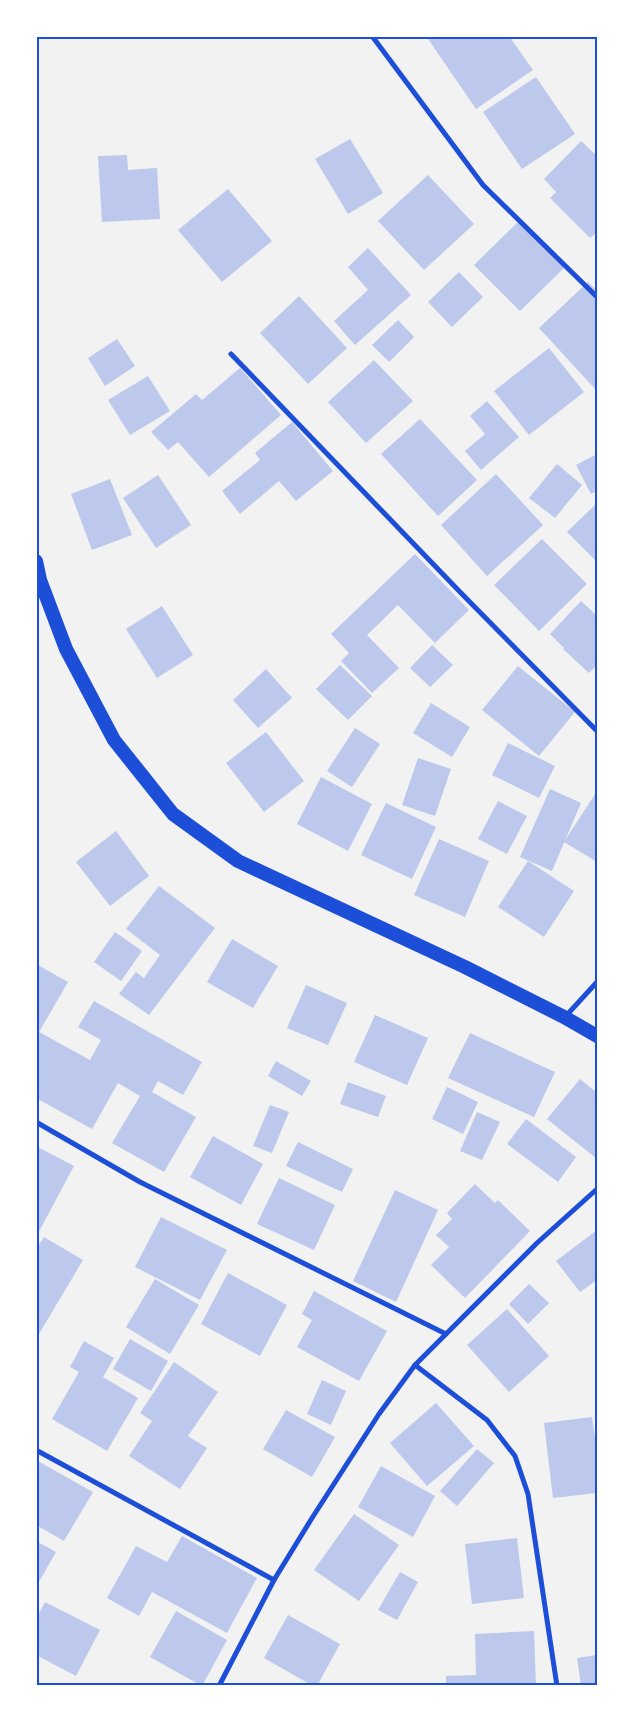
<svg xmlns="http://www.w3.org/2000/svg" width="633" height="1722" font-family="Jost,sans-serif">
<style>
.building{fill:#bdc9ec}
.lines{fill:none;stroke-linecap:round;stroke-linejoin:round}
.minor{stroke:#1d4ed8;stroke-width:5}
.trunk{stroke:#1d4ed8;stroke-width:14}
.neatline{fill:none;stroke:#1d4ed8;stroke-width:2}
</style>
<rect width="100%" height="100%" fill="#f2f2f2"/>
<g class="building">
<path d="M426,36H509L533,70L476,109Z"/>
<path d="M536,77L575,134L522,169L483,112Z"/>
<path d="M350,139L383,193L348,214L315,159Z"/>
<path d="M581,141L597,156V232L590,238L550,198L556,192L544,179Z"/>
<path d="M127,155L128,170L157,168L160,219L102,222L98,156Z"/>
<path d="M428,175L474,224L424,270L378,221Z"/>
<path d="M228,189L272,241L222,282L178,230Z"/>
<path d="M518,222L564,268L520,311L474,265Z"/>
<path d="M368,248L411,295L355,345L334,321L368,290L348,267Z"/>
<path d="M459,272L483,297L452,327L428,302Z"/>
<path d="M588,282L597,291V391L539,328Z"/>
<path d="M299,296L347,348L308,384L260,333Z"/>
<path d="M398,320L414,337L389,362L372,345Z"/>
<path d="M117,339L135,366L105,386L88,358Z"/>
<path d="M549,348L584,392L529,435L494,391Z"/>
<path d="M374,360L413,401L366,443L328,402Z"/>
<path d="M240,368L281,415L209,477L178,442L168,450L151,432L196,394L202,400Z"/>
<path d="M148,376L170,411L130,435L108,400Z"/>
<path d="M487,401L519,437L481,470L465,451L485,434L470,416Z"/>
<path d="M420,419L477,480L438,516L381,454Z"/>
<path d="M292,422L333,471L296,501L279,481L240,514L222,491L260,460L255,453Z"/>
<path d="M597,454V491L591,494L576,465Z"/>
<path d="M557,464L582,485L555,518L529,498Z"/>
<path d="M496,474L543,525L487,576L441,525Z"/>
<path d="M158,475L191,525L156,548L123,498Z"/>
<path d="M110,479L132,535L92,550L71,494Z"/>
<path d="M597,503V559L595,560L567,532Z"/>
<path d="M542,539L587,584L539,631L494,585Z"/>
<path d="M415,554L469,610L435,643L398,605L367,635L399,668L372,693L341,661L349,653L331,634Z"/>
<path d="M581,601L595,614L597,613V665L589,673L563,649L564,648L550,634Z"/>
<path d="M162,606L193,655L157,678L126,629Z"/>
<path d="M432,645L453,665L430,687L410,668Z"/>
<path d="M340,665L372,696L348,720L316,689Z"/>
<path d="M518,666L575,712L539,756L482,710Z"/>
<path d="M266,669L292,698L258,728L233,700Z"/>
<path d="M431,703L470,727L452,757L413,733Z"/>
<path d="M355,728L380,744L352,787L327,771Z"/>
<path d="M266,732L304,781L264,812L226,763Z"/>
<path d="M508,743L555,766L539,798L492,775Z"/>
<path d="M418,758L451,769L435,816L402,805Z"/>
<path d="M321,777L372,804L348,851L297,824Z"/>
<path d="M550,789L581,803L552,871L520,857Z"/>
<path d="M597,791V862L564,842Z"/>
<path d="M498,801L527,816L507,854L478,839Z"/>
<path d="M386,803L436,827L412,879L361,855Z"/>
<path d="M116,831L149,876L110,906L76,862Z"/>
<path d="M439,839L489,861L465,917L414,895Z"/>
<path d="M528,861L574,891L544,937L498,907Z"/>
<path d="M159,886L215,928L149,1015L119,994L136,972L144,978L160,955L126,929Z"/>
<path d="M115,932L142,951L121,981L94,962Z"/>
<path d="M232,939L278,966L253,1008L207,982Z"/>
<path d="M36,964L68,982L39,1032L90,1060L101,1040L78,1027L94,1001L202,1062L183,1095L158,1081L152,1092L196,1117L164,1172L112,1143L140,1096L118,1083L92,1129L36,1098Z"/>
<path d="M306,985L347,1003L328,1045L287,1028Z"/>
<path d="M375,1015L428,1038L407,1085L354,1062Z"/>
<path d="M470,1033L555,1072L534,1117L448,1078Z"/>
<path d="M276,1061L311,1081L302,1096L268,1076Z"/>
<path d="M580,1079L597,1093V1159L547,1119Z"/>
<path d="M348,1082L386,1096L378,1117L340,1104Z"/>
<path d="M447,1087L478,1102L463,1134L432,1119Z"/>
<path d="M270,1105L289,1112L272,1153L253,1146Z"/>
<path d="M477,1112L500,1122L482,1160L460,1151Z"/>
<path d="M526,1119L576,1157L558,1182L507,1144Z"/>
<path d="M213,1136L263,1164L241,1205L190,1177Z"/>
<path d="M298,1142L353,1169L342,1192L286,1166Z"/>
<path d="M36,1146L74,1166L36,1237Z"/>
<path d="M279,1178L335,1205L314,1250L257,1224Z"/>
<path d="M475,1184L495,1203L498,1200L530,1231L465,1298L431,1265L449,1247L436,1235L452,1219L447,1213Z"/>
<path d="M395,1190L438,1210L396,1302L353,1281Z"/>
<path d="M161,1217L227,1250L200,1300L135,1267Z"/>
<path d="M597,1230V1280L580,1292L556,1261Z"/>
<path d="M44,1237L83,1260L39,1334L36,1333V1249Z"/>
<path d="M228,1273L287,1305L260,1356L201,1324Z"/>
<path d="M155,1279L199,1305L170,1354L126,1327Z"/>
<path d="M529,1284L549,1303L528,1324L509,1304Z"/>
<path d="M314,1291L387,1331L359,1381L297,1347L312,1320L302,1314Z"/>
<path d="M507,1309L549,1356L509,1392L467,1345Z"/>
<path d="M130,1339L168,1361L151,1391L113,1369Z"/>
<path d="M84,1341L114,1358L103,1377L138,1398L107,1451L52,1419L79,1372L70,1367Z"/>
<path d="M174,1362L218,1392L188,1436L207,1448L180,1489L129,1456L152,1421L140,1413Z"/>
<path d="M322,1380L346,1391L331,1425L307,1414Z"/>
<path d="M436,1403L474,1446L427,1486L390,1443Z"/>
<path d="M286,1410L335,1437L312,1477L263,1449Z"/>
<path d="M592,1417L597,1452V1493L553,1498L544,1423Z"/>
<path d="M477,1449L494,1463L457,1506L440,1491Z"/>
<path d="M36,1460L93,1492L64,1541L36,1525Z"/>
<path d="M381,1466L435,1496L413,1537L358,1507Z"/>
<path d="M354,1514L399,1545L359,1601L314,1570Z"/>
<path d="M182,1536L257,1578L227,1633L152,1592L139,1616L107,1598L136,1546L167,1562Z"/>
<path d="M517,1538L524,1598L472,1604L465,1544Z"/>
<path d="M36,1541L56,1552L36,1587Z"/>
<path d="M400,1572L418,1582L397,1620L378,1610Z"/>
<path d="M45,1602L100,1630L76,1676L36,1655V1619Z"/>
<path d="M176,1611L227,1640L202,1686L150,1657Z"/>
<path d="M288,1615L340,1644L317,1686H313L264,1658Z"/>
<path d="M534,1631L536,1686H446V1676L476,1675L475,1634Z"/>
<path d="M597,1655V1686H581L577,1658Z"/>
</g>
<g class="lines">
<g class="minor">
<path d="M372,36L483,185L597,297"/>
<path d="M231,354L461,593L597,731"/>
<path d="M565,1017L597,982"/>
<path d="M36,1122L140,1182L446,1334"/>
<path d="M415,1365L487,1420L515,1456L528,1494L557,1686"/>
<path d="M36,1450L274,1580"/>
<path d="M219,1686L274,1580L312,1518L379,1414L415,1365L537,1243L597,1189"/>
</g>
<path class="trunk" d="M36,561L40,580L66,649L114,740L173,814L238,861L465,967L564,1017L597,1036"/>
</g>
<rect width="633" height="1722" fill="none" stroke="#ffffff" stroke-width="75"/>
<rect x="38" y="38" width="558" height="1646" class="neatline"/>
</svg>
